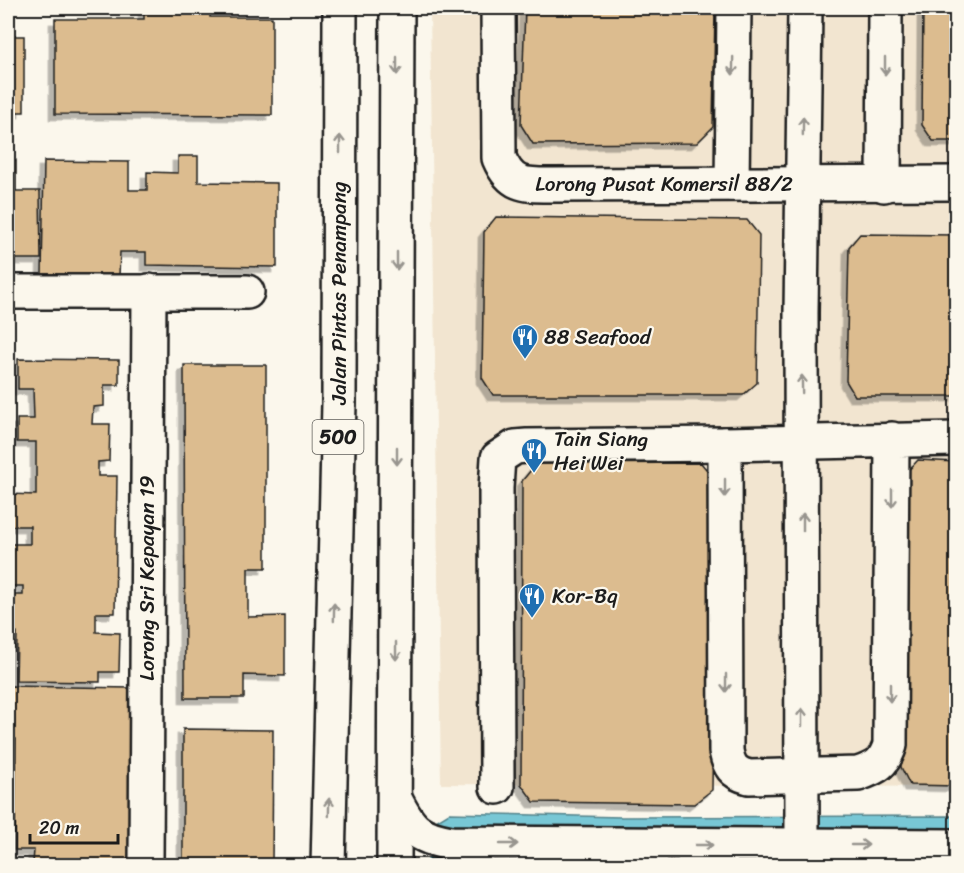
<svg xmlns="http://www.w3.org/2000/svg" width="964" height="873" font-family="Sriracha,sans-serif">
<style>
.built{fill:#f2e5d0}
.water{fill:#78c7d5;stroke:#53838b;stroke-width:1.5}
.building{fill:#dcbc8f;stroke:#1c1c1c;stroke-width:1.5;filter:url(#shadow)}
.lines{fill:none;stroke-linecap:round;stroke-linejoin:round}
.minor-casing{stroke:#1c1c1c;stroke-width:38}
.major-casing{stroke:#1c1c1c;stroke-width:38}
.minor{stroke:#fbf7ec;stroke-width:33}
.major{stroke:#fbf7ec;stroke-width:33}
.oneway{stroke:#97948e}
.labels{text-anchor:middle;stroke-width:4.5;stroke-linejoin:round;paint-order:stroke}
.shield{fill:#fbf7ec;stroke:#5f5e5a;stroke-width:1.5}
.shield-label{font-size:20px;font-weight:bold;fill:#1c1c1c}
.street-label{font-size:21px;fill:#1c1c1c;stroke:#fbf7ec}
.poi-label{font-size:21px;fill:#1c1c1c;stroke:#fbf7ec;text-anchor:start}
</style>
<defs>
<filter id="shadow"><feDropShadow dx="-5.5" dy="5.5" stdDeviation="0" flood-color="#0004"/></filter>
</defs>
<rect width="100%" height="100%" fill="#fbf7ec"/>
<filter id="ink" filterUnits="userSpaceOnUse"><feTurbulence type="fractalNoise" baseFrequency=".0167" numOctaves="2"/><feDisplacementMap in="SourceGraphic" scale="12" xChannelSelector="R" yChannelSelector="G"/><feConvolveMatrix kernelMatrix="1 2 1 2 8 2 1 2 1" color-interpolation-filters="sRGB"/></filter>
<g filter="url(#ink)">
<path class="built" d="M430,8H956V787L441,784Z"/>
<path class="water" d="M449,813L621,817L956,816V829L451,827L440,865L427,866L436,821Z"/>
<g class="building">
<path d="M144,8H210V17H272V115L55,114V19H144Z"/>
<path d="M525,8H715L713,127L697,143L533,144L521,125Z"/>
<path d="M923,8H956V141H933L922,125Z"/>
<path d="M8,18H13V36H24V112H8Z"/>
<path d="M178,156H198V182L277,183V267L146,265V252H120L119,276L42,275L44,161L129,162V190H147V172L178,173Z"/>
<path d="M8,160H16V191H40L41,259H8Z"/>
<path d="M496,217L747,220L759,235L757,383L743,395H493L482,378L484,232Z"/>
<path d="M860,234L956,235V396H855L846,381L849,247Z"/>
<path d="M18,359L119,360V385H104V406L93,407L92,424H110L109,461L98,462V476H117L115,613H96V632L120,633L119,672H100V682L16,681L17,633H8V595H23V586H11V544H30V526H9V494L36,495V442H17V419H34L33,389H18Z"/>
<path d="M184,365H266V568H248V617L285,616V676L244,675V698H185Z"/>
<path d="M918,460L956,462V786L910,785L901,767L906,473Z"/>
<path d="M701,463L716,481L712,790L694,804L534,802L521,784L522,481L536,464Z"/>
<path d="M8,686L131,688L129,866H8V862L33,863L34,850H15L16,739H8Z"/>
<path d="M183,729L273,730L272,866H183Z"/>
</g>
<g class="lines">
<g class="minor-casing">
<g id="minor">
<path d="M498,8L499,158C511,186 524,185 552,185L956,183"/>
<path d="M805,8L801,313L802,845L807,857L818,866"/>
<path d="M732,184L734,8"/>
<path d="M884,185L885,8"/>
<path d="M8,292H247"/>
<path d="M892,439L890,745C884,764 876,768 858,774L749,777C733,773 729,766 726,751L725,444L956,439"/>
<path d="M497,787L496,488L498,458L515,447L527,446L725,444"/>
<path d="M395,799C410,829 417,837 451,843L956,846"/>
<path d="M146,866L149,291"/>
</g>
</g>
<g class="major-casing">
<g id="major">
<path d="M328,866L339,403L340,8"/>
<path d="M394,866L397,8"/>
</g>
</g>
<use href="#minor" class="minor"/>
<use href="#major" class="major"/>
</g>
<defs><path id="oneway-shaft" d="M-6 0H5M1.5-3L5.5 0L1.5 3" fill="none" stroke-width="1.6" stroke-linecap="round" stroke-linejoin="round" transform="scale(1.5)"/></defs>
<g class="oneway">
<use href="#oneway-shaft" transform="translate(397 66) rotate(90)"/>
<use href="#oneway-shaft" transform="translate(733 66) rotate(91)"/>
<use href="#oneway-shaft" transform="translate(885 66) rotate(90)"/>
<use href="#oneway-shaft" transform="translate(803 126) rotate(-89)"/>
<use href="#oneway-shaft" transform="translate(340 144) rotate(-90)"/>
<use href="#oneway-shaft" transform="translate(397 261) rotate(90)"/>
<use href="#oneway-shaft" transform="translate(802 384) rotate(-91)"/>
<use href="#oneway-shaft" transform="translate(397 456) rotate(90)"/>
<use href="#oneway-shaft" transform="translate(725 488) rotate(90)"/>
<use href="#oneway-shaft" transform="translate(892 498) rotate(90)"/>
<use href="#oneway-shaft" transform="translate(803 522) rotate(-90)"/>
<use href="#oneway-shaft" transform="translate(334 612) rotate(-89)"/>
<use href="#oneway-shaft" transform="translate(396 651) rotate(90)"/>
<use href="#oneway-shaft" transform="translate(726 683) rotate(90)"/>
<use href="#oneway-shaft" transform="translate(890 693) rotate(90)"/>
<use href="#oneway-shaft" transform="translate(802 717) rotate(-90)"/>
<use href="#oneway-shaft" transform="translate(329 807) rotate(-89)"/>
<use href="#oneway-shaft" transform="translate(509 844)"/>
<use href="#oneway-shaft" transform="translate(704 845)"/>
<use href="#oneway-shaft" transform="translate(860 845)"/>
</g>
</g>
<defs>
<g id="restaurant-pin" transform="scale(1.35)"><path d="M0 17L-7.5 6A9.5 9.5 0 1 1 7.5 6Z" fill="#1f6fb2" stroke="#fbf7ec"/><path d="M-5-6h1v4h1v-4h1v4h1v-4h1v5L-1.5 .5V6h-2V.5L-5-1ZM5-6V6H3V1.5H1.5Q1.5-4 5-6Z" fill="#fff"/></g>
</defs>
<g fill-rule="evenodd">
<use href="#restaurant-pin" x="525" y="337"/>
<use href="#restaurant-pin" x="534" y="451"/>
<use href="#restaurant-pin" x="532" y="596"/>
</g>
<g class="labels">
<rect class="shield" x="312.5" y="420" width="51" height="34" rx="4.5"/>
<g class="shield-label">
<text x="338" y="444">500</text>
</g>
<g class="street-label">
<text x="664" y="191">Lorong Pusat Komersil 88/2</text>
<text transform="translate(339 293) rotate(-90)" y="7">Jalan Pintas Penampang</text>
<text transform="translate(147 578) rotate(-90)" y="7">Lorong Sri Kepayan 19</text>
</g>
<g class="poi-label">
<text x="544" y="344">88 Seafood</text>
<text x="554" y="446">Tain Siang<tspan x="554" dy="24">Hei Wei</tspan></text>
<text x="552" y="603">Kor-Bq</text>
</g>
</g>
<rect width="964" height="873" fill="none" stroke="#fbf7ec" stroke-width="30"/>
<rect x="15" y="15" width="934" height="843" fill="none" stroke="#1c1c1c" stroke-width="2" filter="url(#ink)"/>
<path d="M30 834v9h88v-9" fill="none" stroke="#1c1c1c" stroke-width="3"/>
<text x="39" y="834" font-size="18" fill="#1c1c1c" stroke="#fbf7ec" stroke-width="4.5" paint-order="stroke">20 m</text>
</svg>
